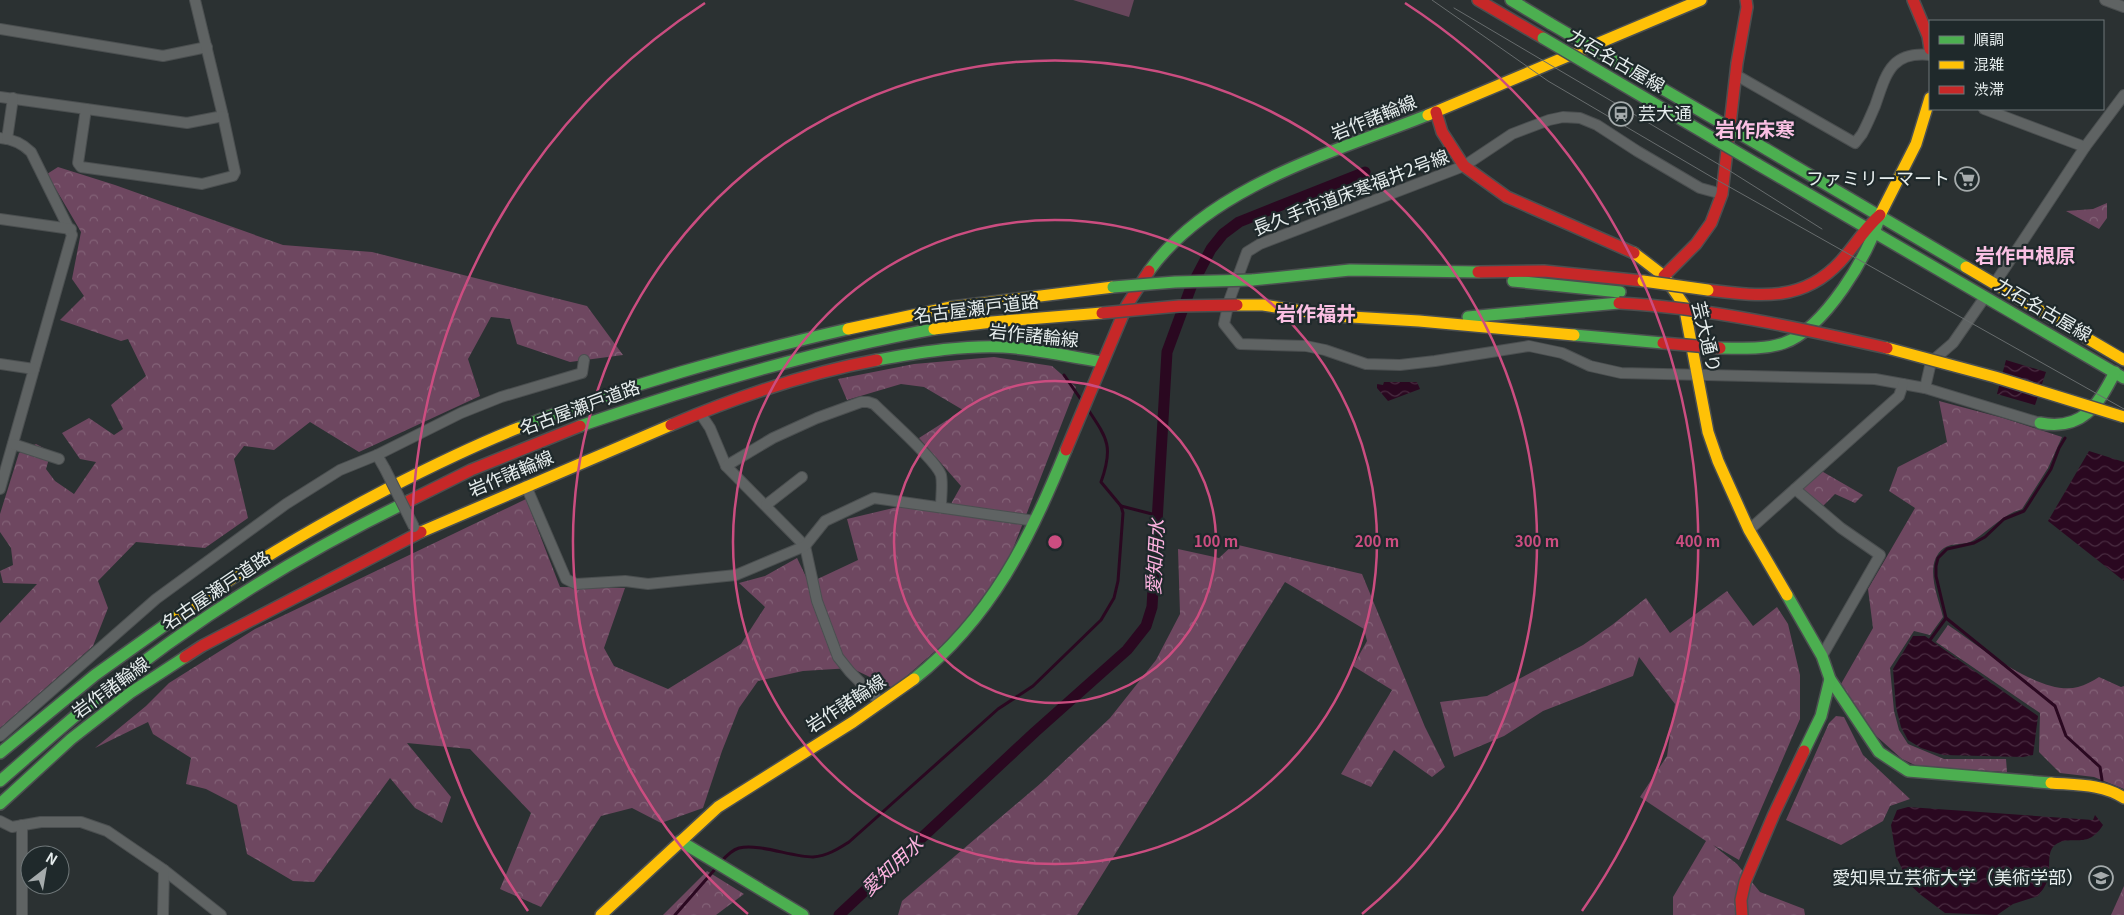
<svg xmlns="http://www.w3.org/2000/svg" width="2124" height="915" font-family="Georgia,'Noto Sans JP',serif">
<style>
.grass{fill:#67465b}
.forest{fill:url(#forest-crowns)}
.water{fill:url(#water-waves)}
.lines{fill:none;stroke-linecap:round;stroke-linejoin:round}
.stream{stroke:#2a0820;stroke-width:3}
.canal{stroke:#2a0820;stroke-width:11}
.street-casing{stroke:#4b4f50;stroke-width:12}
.fast-casing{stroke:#4b4f50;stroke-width:14}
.slow-casing{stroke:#4b4f50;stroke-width:14}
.jam-casing{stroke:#4b4f50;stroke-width:14}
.street{stroke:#5f6363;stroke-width:10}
.fast{stroke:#4caf50;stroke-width:11}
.slow{stroke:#ffc107;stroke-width:11}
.jam{stroke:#c62828;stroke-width:11}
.tram{stroke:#676c6d;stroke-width:1}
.street-bridge-casing{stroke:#4b4f50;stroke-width:12;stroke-linecap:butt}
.fast-bridge-casing{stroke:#4b4f50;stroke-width:14;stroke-linecap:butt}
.slow-bridge-casing{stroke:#4b4f50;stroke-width:14;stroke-linecap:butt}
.jam-bridge-casing{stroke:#4b4f50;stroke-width:14;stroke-linecap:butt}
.street-bridge{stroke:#5f6363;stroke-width:10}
.fast-bridge{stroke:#4caf50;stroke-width:11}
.slow-bridge{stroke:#ffc107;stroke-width:11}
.jam-bridge{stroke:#c62828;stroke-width:11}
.ring{fill:none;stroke:#cb4d80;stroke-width:2.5}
.labels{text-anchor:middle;stroke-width:4.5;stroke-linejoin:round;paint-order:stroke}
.street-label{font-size:18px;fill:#e6eded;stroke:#1f292b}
.poi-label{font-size:18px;fill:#e6eded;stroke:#1f292b;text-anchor:end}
.water-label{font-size:19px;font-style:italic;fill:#fdb3e0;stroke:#1f292b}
.quarter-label{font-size:20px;font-weight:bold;fill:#fac0e3;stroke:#1f292b}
.centre{fill:#cb4d80;stroke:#1f292b;stroke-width:2.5}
.ring-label{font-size:15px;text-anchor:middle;font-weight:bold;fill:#cb4d80;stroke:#1f292b;stroke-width:4.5;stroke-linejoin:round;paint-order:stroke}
</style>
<defs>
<pattern id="forest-crowns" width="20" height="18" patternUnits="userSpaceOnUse" patternTransform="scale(1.25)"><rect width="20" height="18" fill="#6e4760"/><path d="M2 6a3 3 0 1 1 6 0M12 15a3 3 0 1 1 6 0" fill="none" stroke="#836277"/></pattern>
<pattern id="water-waves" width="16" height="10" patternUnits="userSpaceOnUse" patternTransform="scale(1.25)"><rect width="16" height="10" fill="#2a0820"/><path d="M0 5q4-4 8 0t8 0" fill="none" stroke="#492c41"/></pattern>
</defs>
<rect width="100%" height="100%" fill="#2b3132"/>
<path class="grass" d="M1073,0H1134L1129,17Z"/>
<g class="forest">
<path d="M58,167L115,185L283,245L372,252L587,306L623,355L570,362L517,344L510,319L491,317L468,359L480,396L359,452L310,422L274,450L244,446L234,459L248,518L205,548L136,542L98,581L108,608L93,646L0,728V623L37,584L3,583L0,571L13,565L11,548L0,532V514L19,453L36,444L51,452L46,469L55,481L74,494L96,462L80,459L62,433L89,418L114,435L123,429L111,405L146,376L128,339L121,341L60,320L84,296L72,279L81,232L47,174Z"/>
<path d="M2107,203V218L2099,229L2066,211L2093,209Z"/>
<path d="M994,357L1052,366L1076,387L1007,564L957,632L893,688L851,668L803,671L758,681L739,708L722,751L703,808L661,823L632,808L601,816L541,907L500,889L531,813L470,749L407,743L451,797L442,823L415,808L390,778L314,882L293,881L247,854L237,805L206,789L186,784L191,758L153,734L148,722L95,748L146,706L169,683L255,629L526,499L560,587L625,588L604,648L614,666L668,689L741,644L765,607L739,583L765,576L797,558L809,583L858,560L847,519L906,505L947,511L961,486L919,438L963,410L924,387L901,384L847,400L838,379L914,364Z"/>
<path d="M1939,401L2003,418L2062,437L2048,468L2022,509C2002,515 1991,529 1974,540C1965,546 1953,542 1944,548C1923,563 1938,597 1943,617L1930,635L1914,631L1890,668L1894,711L1899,730L1908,744L1944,759H2006L2007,772L1919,767L1902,759L1874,734L1841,684L1873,628L1868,589L1915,508L1889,491L1898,467L1947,442Z"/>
<path d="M1818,469L1863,495L1855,503L1835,494L1819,510L1795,489Z"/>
<path d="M1234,544L1362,574L1425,727L1445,767L1432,777L1394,750L1371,787L1341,774L1392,690L1353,666L1367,641L1364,629L1285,582L1077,915H898L902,901L1041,783L1110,718L1156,660L1180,614L1178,549L1219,558Z"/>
<path d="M1727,591L1753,626L1777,607L1788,624L1800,675V719L1739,860L1713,845L1737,864L1760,892L1804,909L1805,915H1673V897L1706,841L1640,797L1667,756L1675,704L1639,657L1633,676L1543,711L1504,736L1454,757L1440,702L1487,696L1583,645L1612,625L1646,598L1670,633Z"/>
<path d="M1948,625C1978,645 2040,697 2078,687C2085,685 2093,681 2099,677L2121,687L2124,686V789L2094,777L2060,773L2039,752L2040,713L1936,642Z"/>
<path d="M1836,716L1844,717L1863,755L1910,799L1890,806L1883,821L1841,845L1786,820L1829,723Z"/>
<path d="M707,871L744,894L716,915H663Z"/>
<path d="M2124,886V915H2111Z"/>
</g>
<g class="water">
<path d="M2006,360L2046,372L2035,405L1997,394Z"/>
<path d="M1384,382H1417L1420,389L1388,401L1377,388V384L1383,385Z"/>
<path d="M2089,451L2124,462V581L2048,521Z"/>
<path d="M1913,636H1925L2038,716L2033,755L2023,757L1943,755L1921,748L1908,740L1901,727L1896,707L1893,669Z"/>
<path d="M1908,807L2093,820L2095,815L2103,825C2087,851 2071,833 2055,845C2046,852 2051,869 2048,879C2046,885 2042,891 2038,896L2013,904L1997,915L1945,913L1921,895L1909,884L1896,856L1891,825L1897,810Z"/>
</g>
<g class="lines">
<g class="stream">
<path d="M1064,375L1082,401"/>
<path d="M1121,506L1156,515"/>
<path d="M1946,618L2055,706L2066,736L2100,767L2102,780"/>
<path d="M1930,640L1946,618L1936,576V566L1938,558L1947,549L1974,543L1985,537L2004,519L2024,511L2051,469L2059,448L2065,438"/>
<path d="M721,862C726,856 732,850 739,848C758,843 792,857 813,857C827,856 838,849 849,842L998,709L1033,686L1101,620L1114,598L1118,581L1123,513L1121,506L1101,482C1114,446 1107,438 1087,408"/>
<path d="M675,915L717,867"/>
</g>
<path class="canal" d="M839,915L1035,732L1127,650L1146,626L1152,607L1167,352L1191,287L1211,249L1223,234L1239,222L1365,172"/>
<g class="street-casing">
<g id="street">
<path d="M2105,0L2124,7"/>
<path d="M0,29L163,56L207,47"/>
<path d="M1736,75L1855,143L1862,134C1867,125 1871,115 1875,106C1886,75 1890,51 1930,55"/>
<path d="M0,97L187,123L223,116L195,0"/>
<path d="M86,109L78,163L81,167L202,184L233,176L235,172L223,116"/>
<path d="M1984,109L2085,147"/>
<path d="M0,138C12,139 22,143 31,152L72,235L0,489"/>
<path d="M7,139L13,98"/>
<path d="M1722,194L1700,188L1637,151L1597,125L1580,118L1563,117L1549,120L1512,134L1464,166L1260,244L1247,252L1229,301L1224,324L1240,344L1306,346L1325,350L1366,364L1400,365L1435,361L1529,346L1562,353L1590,366L1621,373L1875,379L1925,388L2040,423"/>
<path d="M0,219L71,229"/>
<path d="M1995,283L2085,147L2124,95"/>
<path d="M0,364L34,369"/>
<path d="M1925,388L1931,362L1953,343L1985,297"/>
<path d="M700,413L710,428L726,466L805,546L817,601L838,657L850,672L881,703"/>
<path d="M13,444L59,459"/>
<path d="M377,455L461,413L501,397L582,373L584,360"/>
<path d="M726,466L773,438L817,418L861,402H868L874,404C887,417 936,460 941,475C943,484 941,497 941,506"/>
<path d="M526,486L566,579L576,584L625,581L648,584L736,575L805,546L825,521L874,498L1035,521"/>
<path d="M1795,489L1841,528L1880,555L1822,656"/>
<path d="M766,505L802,477"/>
<path d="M1749,530L1899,396L1903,384"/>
<path d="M0,736L156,599L286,504L340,470L377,455L385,469"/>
<path d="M0,821L12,827L41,822H81L107,831L164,870L221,915"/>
<path d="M22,915V825"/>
<path d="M163,915L164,870"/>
</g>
</g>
<g class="fast-casing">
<g id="fast">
<path d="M1511,0L1551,24"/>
<path d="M1766,149L1966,267"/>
<path d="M1757,164L2124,378"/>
<path d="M1149,271C1210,186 1334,152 1428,115"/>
<path d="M1252,280L1350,270L1478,272"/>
<path d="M1513,281L1620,292"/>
<path d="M1468,317L1619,303"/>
<path d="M1574,335L1663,343"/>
<path d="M1720,348C1741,348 1764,350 1784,343C1824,329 1870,254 1880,215"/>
<path d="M877,360C918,353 960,345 1003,347C1036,349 1069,356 1101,362"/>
<path d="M2040,423C2082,431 2098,406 2115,372"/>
<path d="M580,426C696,386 813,351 934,329"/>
<path d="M518,428C625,385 735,355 848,329"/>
<path d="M1787,595L1822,656L1830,679L1879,752L1908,771L2051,783"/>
<path d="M914,679C991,618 1030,539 1066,450"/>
<path d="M1804,751L1821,716L1830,679"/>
<path d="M0,753L95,675L179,615"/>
<path d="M0,781C29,756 57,731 86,707C184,626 295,556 409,501"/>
<path d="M0,804L71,739L130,693L185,657"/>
<path d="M680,841L803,915"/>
</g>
</g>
<g class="slow-casing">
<g id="slow">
<path d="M1428,115L1701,0"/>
<path d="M1880,215L1916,144L1930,98"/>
<path d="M1634,253L1664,276L1684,305L1708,432L1718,461L1749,530L1787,595"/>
<path d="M1966,267L2124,360"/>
<path d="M1237,305H1263L1334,316L1419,321L1574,335"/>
<path d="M848,329L951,307L1113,287"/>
<path d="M934,329L992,322L1102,313"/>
<path d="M421,532L671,425"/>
<path d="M179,615C245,567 314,527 387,489C430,467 473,446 518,428"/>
<path d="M2051,783C2076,785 2103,784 2124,798"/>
<path d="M601,915L718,807L853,722L914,679"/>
</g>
</g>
<g class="jam-casing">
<g id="jam">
<path d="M1478,0L1543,38"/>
<path d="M1913,0L1928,36L1930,49"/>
<path d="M1436,112L1442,132L1464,166L1507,197L1634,253"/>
<path d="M1478,272L1544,271L1643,281"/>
<path d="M1664,276L1696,244L1711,223L1722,194L1737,63L1747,7L1746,0"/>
<path d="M1708,290C1759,296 1802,303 1840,262C1854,247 1864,229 1880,215"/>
<path d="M671,425C737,397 806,373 877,360"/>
<path d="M1066,450L1127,305L1149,271"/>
<path d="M409,501L471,470L580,426"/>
<path d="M185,657L202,646L421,532"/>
<path d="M1742,915L1741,900L1745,882L1774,814L1804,751"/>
</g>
</g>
<use href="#street" class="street"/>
<use href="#fast" class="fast"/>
<use href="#slow" class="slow"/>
<use href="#jam" class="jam"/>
<g class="tram">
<path d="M1432,0L1548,81L1710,176L2124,409"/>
<path d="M1454,8L1730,171L1822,229"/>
</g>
<g class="street-bridge-casing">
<path id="street-bridge" d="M385,469L414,527"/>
</g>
<g class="fast-bridge-casing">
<g id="fast-bridge">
<path d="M1551,24L1766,149"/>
<path d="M1543,38L1757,164"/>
<path d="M1113,287L1175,282L1252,280"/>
</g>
</g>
<g class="slow-bridge-casing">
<g id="slow-bridge">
<path d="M1643,281L1708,290"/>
<path d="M1887,348L1995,377L2124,417"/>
</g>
</g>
<g class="jam-bridge-casing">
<g id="jam-bridge">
<path d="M1619,303C1709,308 1799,328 1887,348"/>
<path d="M1102,313L1179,306L1237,305"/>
<path d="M1663,343L1720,348"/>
</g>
</g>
<use href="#street-bridge" class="street-bridge"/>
<use href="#fast-bridge" class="fast-bridge"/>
<use href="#slow-bridge" class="slow-bridge"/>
<use href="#jam-bridge" class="jam-bridge"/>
</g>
<g class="ring">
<circle cx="1055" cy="542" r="161"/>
<circle cx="1055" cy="542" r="322"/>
<path d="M748 914A482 482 0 1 1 1362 914"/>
<path d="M528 911A643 643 0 0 1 705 3M1405 3A643 643 0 0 1 1582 911"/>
</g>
<defs>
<g id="station-ring" transform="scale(1.25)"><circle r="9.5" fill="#1f292b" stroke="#a5abac" stroke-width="1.5"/><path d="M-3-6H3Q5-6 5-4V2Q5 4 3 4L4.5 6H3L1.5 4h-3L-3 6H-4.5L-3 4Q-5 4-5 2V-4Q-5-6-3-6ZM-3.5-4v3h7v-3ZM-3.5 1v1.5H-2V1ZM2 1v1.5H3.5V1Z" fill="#a5abac"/></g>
<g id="supermarket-ring" transform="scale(1.25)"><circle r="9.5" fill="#1f292b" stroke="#a5abac" stroke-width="1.5"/><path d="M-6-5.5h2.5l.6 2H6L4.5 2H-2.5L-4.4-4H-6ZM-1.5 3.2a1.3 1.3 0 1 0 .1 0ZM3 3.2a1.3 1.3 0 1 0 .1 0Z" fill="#a5abac"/></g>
<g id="university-ring" transform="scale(1.25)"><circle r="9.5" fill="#1f292b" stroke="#a5abac" stroke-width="1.5"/><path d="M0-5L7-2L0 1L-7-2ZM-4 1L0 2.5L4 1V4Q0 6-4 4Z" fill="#a5abac"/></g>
</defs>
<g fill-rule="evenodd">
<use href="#station-ring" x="1621" y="114"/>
<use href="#supermarket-ring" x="1967" y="179"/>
<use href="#university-ring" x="2101" y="878"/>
</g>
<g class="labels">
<g class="street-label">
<text transform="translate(1616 61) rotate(30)" y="6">力石名古屋線</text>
<text transform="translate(1374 118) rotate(-22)" y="6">岩作諸輪線</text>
<text transform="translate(1351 193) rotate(-21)" y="6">長久手市道床寒福井2号線</text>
<text transform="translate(976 309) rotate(-7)" y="6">名古屋瀬戸道路</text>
<text transform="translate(2043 310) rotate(30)" y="6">力石名古屋線</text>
<text transform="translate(1034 336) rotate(6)" y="6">岩作諸輪線</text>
<text transform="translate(1706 337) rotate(77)" y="6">芸大通り</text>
<text transform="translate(580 408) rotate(-20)" y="6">名古屋瀬戸道路</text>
<text transform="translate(511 474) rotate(-23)" y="6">岩作諸輪線</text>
<text transform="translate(216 591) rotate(-34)" y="6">名古屋瀬戸道路</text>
<text transform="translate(111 688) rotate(-36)" y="6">岩作諸輪線</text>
<text transform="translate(846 704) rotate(-33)" y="6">岩作諸輪線</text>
</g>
<g class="poi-label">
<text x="1638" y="120" text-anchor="start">芸大通</text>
<text x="1950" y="185">ファミリーマート</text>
<text x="2084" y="884">愛知県立芸術大学（美術学部）</text>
</g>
<g class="water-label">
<text transform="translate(1155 557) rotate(-87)" y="7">愛知用水</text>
<text transform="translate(892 866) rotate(-43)" y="7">愛知用水</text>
</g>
<g class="quarter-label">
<text x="1755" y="137">岩作床寒</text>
<text x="2025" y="263">岩作中根原</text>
<text x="1316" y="321">岩作福井</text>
</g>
</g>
<circle cx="1055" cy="542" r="8" class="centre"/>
<g class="ring-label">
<text x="1216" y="547">100 m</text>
<text x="1377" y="547">200 m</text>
<text x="1537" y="547">300 m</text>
<text x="1698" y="547">400 m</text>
</g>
<rect x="1929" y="20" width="175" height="90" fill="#1f292b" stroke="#6f7779"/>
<rect x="1939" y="36" width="25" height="8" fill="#4caf50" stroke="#6f7779"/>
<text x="1974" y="45" font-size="15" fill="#e6eded">順調</text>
<rect x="1939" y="61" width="25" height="8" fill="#ffc107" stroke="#6f7779"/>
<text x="1974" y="70" font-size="15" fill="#e6eded">混雑</text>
<rect x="1939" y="86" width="25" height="8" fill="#c62828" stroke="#6f7779"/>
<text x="1974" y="95" font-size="15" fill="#e6eded">渋滞</text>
<g transform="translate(45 870) rotate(31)"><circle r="24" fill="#1f292b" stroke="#6f7779"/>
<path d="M0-4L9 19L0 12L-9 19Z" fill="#a5abac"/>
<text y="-8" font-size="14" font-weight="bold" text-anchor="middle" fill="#e6eded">N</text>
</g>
</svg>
